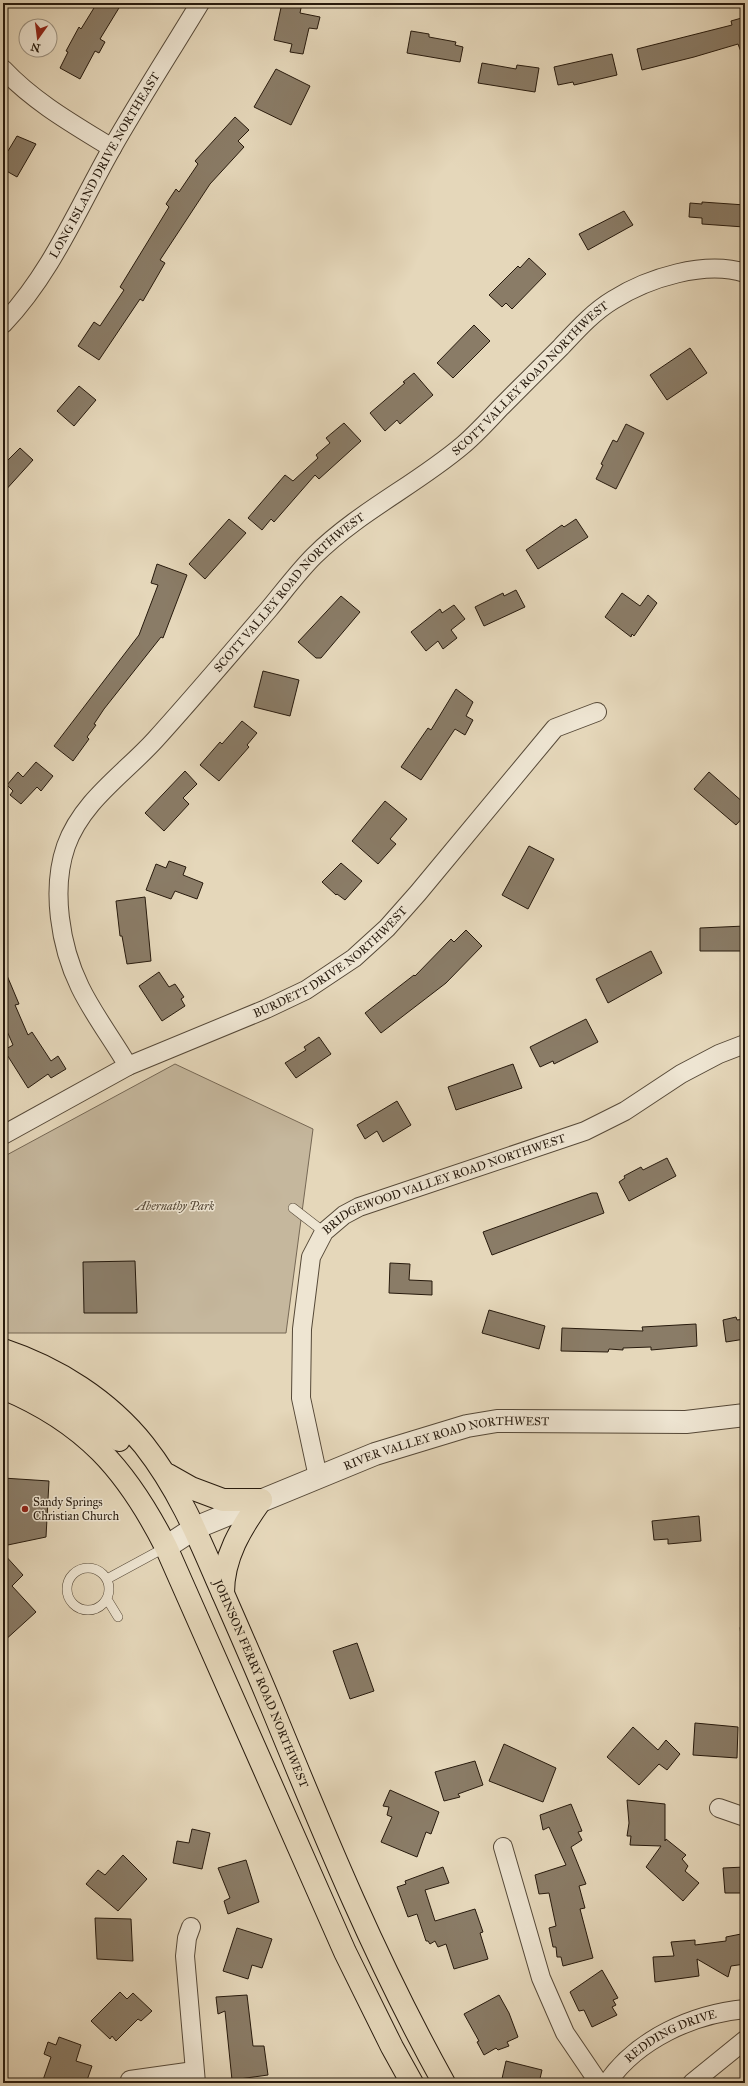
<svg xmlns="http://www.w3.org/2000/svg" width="748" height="2086" font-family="'IM FELL Great Primer',serif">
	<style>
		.green { fill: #c5b79d; stroke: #766855 }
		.water { fill: #a4977f; stroke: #726551 }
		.building { fill: #8a7c67; stroke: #271a0d }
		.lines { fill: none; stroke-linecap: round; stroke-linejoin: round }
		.service-casing { stroke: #564938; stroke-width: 10 }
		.minor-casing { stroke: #564938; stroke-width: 20 }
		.tertiary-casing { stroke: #564938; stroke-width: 24 }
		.primary-casing { stroke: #271a0d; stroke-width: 24 }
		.service { stroke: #eee5d2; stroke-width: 9 }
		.minor { stroke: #eee5d2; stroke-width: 18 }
		.tertiary { stroke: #eee5d2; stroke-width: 22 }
		.primary { stroke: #e5d7ba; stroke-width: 22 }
		.poi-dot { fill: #8f2418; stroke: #eee5d2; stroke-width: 1.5 }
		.labels { text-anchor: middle; stroke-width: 3; stroke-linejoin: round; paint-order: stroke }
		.street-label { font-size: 12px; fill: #271a0d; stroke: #eee5d2 }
		.park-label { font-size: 12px; font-style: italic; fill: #564938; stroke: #eee5d2 }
		.poi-label { font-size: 12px; fill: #271a0d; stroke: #eee5d2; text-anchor: start }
	</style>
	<rect width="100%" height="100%" fill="#e5d7ba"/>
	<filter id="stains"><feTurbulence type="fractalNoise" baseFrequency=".005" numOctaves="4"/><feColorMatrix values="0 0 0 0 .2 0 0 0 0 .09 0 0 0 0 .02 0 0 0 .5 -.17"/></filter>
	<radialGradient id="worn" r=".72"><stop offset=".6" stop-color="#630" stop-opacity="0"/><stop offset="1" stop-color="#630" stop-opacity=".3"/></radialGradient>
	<path class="green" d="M175,1064L313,1129L286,1333H3V1157Z"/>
	<path class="water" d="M744,1616H745V1665L740,1628Z"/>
	<path class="building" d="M97,3H122L100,39L105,42L99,53L95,51L80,79L60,68L68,52L66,51L79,27L81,29Z
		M282,3H302L300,13L320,17L317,29L309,28L303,54L290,52L292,44L274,40Z
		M745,17V57H743L738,44L694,57L642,70L637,49L732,25L731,21Z
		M411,31L429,34V37L456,42L455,45L463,47L460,62L407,53Z
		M612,54L617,75L574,85L573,82L558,85L554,67Z
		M482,63L516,69L517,65L539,68L535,92L478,83Z
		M276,69L310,86L291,125L254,107Z
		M235,117L249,130L238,141L244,147L210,184L160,260L165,263L143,301L140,299L99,360L78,346L94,322L100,326L124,290L120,287L169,207L166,204L176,189L179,192L198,164L195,161Z
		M17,136L36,144L17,177L3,169V148L8,151Z
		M702,202L745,205L744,227L702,224V218L689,217L690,203L702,204Z
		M624,211L633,225L588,250L579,234Z
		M529,258L546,274L512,309L506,303L502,307L489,295L518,266L520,268Z
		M474,325L490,341L453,378L437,363Z
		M690,348L707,373L667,400L650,375Z
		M414,373L433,395L400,424L397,420L385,431L370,413L405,383L403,382Z
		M79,386L96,400L74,426L57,411Z
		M344,423L361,441L319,479L315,475L274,522L271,519L262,530L248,518L285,475L293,481L318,458L316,455L330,443L326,438Z
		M626,424L644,433L616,489L596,479L603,465L601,464L613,440L617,442Z
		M20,448L33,460L3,493V465Z
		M229,519L246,533L205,579L189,564Z
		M576,519L588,537L538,569L526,550L562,525L564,527Z
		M157,564L187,575L163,638L161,637L104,709L94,724L96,725L87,737L89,739L73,761L54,746L139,635L158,585L151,583Z
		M516,590L525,607L484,626L475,607L503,593L504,596Z
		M622,593L640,606L648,595L657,603L634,636L632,634L631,637L605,617Z
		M341,596L360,612L321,658H316L298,642Z
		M454,605L465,619L451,630L457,638L443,649L438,641L426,651L411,632L440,609L442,613Z
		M263,671L299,680L290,716L254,707Z
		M456,689L473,702L466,716L473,720L465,735L455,729L421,780L401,767L428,728L431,730Z
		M242,721L257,733L247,745L249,747L219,781L200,765L220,742L222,744Z
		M36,762L53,776L41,791L37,787L21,804L10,795L13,791L7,785L18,772L23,777Z
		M185,771L197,784L183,798L189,804L164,831L145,813Z
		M709,772L745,804V815L736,825L694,789Z
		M385,801L407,819L390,839L396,844L378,864L352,841Z
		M529,846L554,859L528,909L502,895Z
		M169,861L186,867L183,875L203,883L197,899L175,891L171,899L146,890L156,864L166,868Z
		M341,863L362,881L345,900L337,894L336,895L322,882Z
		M145,897L151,961L127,964L122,936H120L116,901Z
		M745,926V951H700V928Z
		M466,930L482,946L446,983L381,1033L365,1013L414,975L415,976L451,939L454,942Z
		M651,951L662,973L608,1003L596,979Z
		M3,966L19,1004L15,1005L28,1035L32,1032L51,1061L58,1056L66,1069L51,1078L48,1074L28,1088L4,1050L13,1045L3,1022Z
		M159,972L169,987L175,984L184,997L181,999L185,1006L162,1021L139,986Z
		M586,1019L598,1042L554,1064L553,1061L540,1067L530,1047Z
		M319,1037L331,1054L296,1078L285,1063L306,1050L304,1047Z
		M513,1064L522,1088L456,1110L448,1087Z
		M397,1101L411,1125L383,1142L377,1131L365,1139L357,1125Z
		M667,1158L676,1176L629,1201L619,1182L625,1178L624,1176L641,1167L643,1170Z
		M592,1193H597L604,1213L492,1255L483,1232Z
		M135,1261L137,1313H84L83,1262Z
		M390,1263L410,1264L409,1280L432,1281V1295L389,1293Z
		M489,1310L545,1326L539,1349L482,1333Z
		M736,1317L737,1320L745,1319V1339L726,1342L723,1320Z
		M696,1324L697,1346L651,1350V1347L623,1348V1350L609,1349L608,1352L561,1351L562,1328L643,1331L642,1327Z
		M3,1478L49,1481L46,1537L3,1546Z
		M699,1516L701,1541L668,1544V1539L654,1540L652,1521Z
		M3,1553L23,1575L12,1586L36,1612L3,1642Z
		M357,1643L374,1691L350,1699L333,1651Z
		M695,1723L738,1727L737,1758L693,1755Z
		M633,1727L658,1750L666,1740L680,1754L667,1770L659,1764L639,1785L607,1757Z
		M504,1744L556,1768L543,1802L489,1781Z
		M475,1761L483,1785L458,1794L460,1797L444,1801L435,1772Z
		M390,1790L439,1812L431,1834L426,1832L417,1857L381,1842L392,1817L387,1815L389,1807L383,1806Z
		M627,1800L665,1804V1841L666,1839L686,1855L682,1859L688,1866L685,1871L699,1883L683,1901L646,1867L661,1846L630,1845L631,1836H627L629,1823Z
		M571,1804L582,1831L578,1832L582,1840L571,1847L586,1884L579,1886L585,1908L580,1909L593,1958L563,1966L561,1957H557L556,1947H553L549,1928L556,1926L549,1893L539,1894L535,1875L566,1865L549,1827L543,1830L540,1815Z
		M192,1829L210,1833L202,1869L173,1863L177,1841L189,1843Z
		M123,1855L147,1879L118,1911L86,1884L98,1870L105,1875Z
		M246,1860L259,1902L228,1914L224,1901L230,1898L218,1868Z
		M443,1867L449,1883L425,1890L435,1921L475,1909L483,1932L480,1933L488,1959L454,1969L446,1944L438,1947L435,1941L430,1944L428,1941H426L417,1914L408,1917L397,1887L406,1884L405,1881Z
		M745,1867V1893H725L723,1868Z
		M95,1918L131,1919L133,1961L97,1959Z
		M237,1928L272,1939L262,1968L252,1965L248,1979L223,1971Z
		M741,1934V1938L745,1937V1964L731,1966L728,1977L697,1959L699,1976L655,1982L653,1957L674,1956L671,1942L695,1940V1945L726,1941V1937Z
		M602,1970L618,1998L613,2000L616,2005L612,2007L617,2015L592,2027L584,2010L579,2011L570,1992Z
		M120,1992L127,1999L133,1993L152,2011L141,2021L138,2019L116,2041L112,2036L110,2039L91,2021Z
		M247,1995L253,2046H264L268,2075L232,2080L225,2011L218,2014L216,1997Z
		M499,1995L509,2013L518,2037L507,2042L509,2046L498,2050L496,2048L484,2055L477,2042L479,2041L464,2014Z
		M59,2037L81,2045L76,2061L92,2066L86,2083H53L43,2080L51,2057L44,2054L48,2042L56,2045Z
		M506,2061L542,2070L539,2083H501Z"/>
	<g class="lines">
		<g class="service-casing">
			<path id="service" d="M293,1208L324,1232
				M67 1589a21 21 0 1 1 42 0a21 21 0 1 1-42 0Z
				M107,1579L166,1547
				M107,1599L118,1617"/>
		</g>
		<g class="minor-casing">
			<g id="minor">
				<path d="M3,69C34,102 73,124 112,148"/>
				<path id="s1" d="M3,324C51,274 78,208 112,148C140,99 171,51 200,3"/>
				<path id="s2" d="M128,1066C113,1040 93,1014 80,987C60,946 51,889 66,846C82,801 124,774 155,740C194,697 231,653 269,609C284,591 298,572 314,556C358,512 416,485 463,445C476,434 488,421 500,408C520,388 541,367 561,347C577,330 593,312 613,300C648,278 705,260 745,273"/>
				<path id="s3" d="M3,1135L128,1066L266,1009L306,990L354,958L387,928L418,893L555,728L597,712"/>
				<path id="s4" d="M318,1477L301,1398L302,1329L311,1257L324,1232L344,1215L359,1207L585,1131L625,1111L681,1074L719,1054L745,1044"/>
				<path d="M719,1808L745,1817"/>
				<path d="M503,1847L541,1978L565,2033L599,2083"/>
				<path d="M191,1927L187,1938L185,1956L196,2083"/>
				<path d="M130,2080L194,2071"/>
				<path id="s5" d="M607,2083C637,2039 693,2014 745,2009"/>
				<path d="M692,2083L745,2040"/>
			</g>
		</g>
		<g class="tertiary-casing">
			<g id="tertiary">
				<path id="s6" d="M166,1547L195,1528L375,1454L467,1426L497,1421L686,1422L745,1415"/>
			</g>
		</g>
		<g class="primary-casing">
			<g id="primary">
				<path id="s7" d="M3,1350C57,1368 108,1400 144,1445C177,1487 196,1531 217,1580C236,1623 255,1666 273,1710C325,1837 377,1963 444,2083"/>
				<path d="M3,1366C47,1382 85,1408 119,1440"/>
				<path d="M3,1388C85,1422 127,1470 166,1547L345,1952L392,2047L412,2083"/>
				<path d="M168,1475L191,1488L223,1500H261"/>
				<path d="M223,1593C223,1557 241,1528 261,1500"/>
			</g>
		</g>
		<use href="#service" class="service"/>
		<use href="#minor" class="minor"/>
		<use href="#tertiary" class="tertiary"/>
		<use href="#primary" class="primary"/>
	</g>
	<circle class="poi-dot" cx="25" cy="1509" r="4"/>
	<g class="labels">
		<g class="street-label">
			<text dy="4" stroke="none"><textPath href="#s1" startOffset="189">LONG ISLAND DRIVE NORTHEAST</textPath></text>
			<text dy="4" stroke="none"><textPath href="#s2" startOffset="901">SCOTT VALLEY ROAD NORTHWEST</textPath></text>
			<text dy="4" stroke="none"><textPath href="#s2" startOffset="577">SCOTT VALLEY ROAD NORTHWEST</textPath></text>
			<text dy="4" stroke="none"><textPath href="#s3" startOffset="372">BURDETT DRIVE NORTHWEST</textPath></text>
			<text dy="4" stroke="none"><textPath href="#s4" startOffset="381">BRIDGEWOOD VALLEY ROAD NORTHWEST</textPath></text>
			<text dy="4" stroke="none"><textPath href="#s6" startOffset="302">RIVER VALLEY ROAD NORTHWEST</textPath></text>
			<text dy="4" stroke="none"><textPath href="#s7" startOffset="439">JOHNSON FERRY ROAD NORTHWEST</textPath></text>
			<text dy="4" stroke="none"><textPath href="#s5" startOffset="81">REDDING DRIVE</textPath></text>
		</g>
		<g class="park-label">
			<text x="175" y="1210">Abernathy Park</text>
		</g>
		<g class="poi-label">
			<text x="33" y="1506">Sandy Springs<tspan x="33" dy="14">Christian Church</tspan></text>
		</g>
	</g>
	<rect width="748" height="2086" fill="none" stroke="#e5d7ba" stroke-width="16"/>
	<rect x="4" y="4" width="740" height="2078" fill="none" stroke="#271a0d" stroke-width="2"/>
	<rect x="8" y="8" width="732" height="2070" fill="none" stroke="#271a0d"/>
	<g transform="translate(38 38) rotate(194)"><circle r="19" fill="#eee5d2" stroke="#9e9483"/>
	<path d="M0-3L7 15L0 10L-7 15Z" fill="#8f2418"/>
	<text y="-6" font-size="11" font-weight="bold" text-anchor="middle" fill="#271a0d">N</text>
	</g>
	<rect width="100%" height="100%" filter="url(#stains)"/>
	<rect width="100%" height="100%" fill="url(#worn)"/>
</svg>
